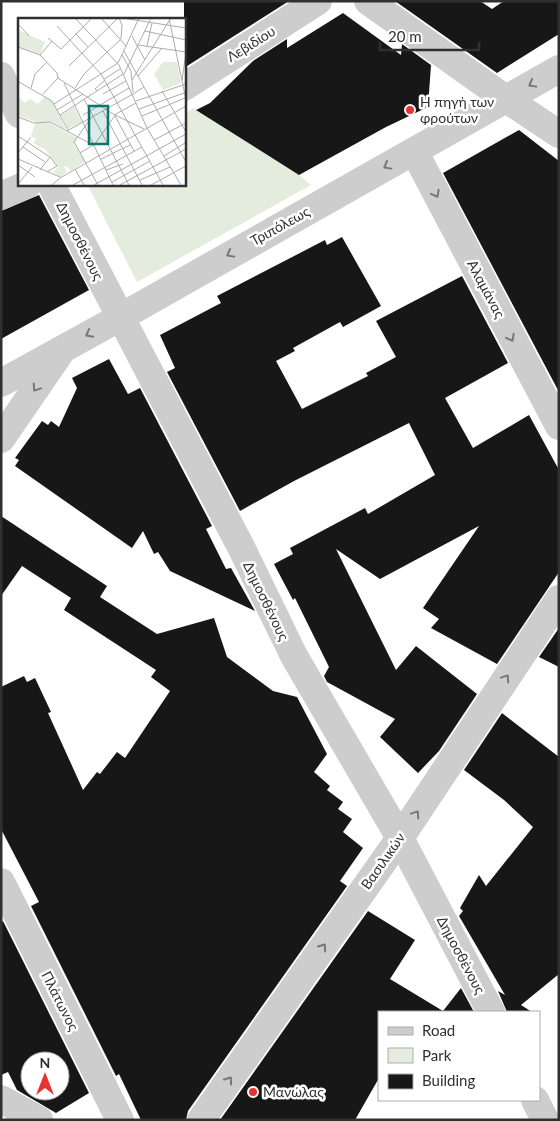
<svg xmlns="http://www.w3.org/2000/svg" width="560" height="1121" font-family="Lato,sans-serif">
	<style>
		.green { fill: #e4eddd }
		.building { fill: #171717; fill-rule: evenodd }
		.lines { fill: none; stroke-linecap: round; stroke-linejoin: round }
		.minor { stroke: #cdcdcd; stroke-width: 28 }
		.oneway { stroke: #777 }
		.poi-dot { fill: #e63332; stroke: #fff; stroke-width: 2 }
		.labels { text-anchor: middle; stroke-width: 5; stroke-linejoin: round; paint-order: stroke }
		.street-label { font-size: 14px; fill: #303030; stroke: #fff }
		.poi-label { font-size: 14px; fill: #303030; stroke: #fff; text-anchor: start }
		.inset-road { fill: none; stroke: #acacac; stroke-width: 1 }
		.view { fill: #0f766e; fill-opacity: 0.15; stroke: #0f766e; stroke-width: 2.5 }
		.inset-edge { fill: none; stroke: #303030; stroke-width: 2.5 }
	</style>
	<rect width="100%" height="100%" fill="#fff"/>
	<path class="green" d="M194,108L299,175L311,185L137,282L87,184H184V114Z"/>
	<path class="building" d="M184,1H289L184,68Z
		M395,1H480L492,9L504,1H559V34L497,73Z
		M343,13L401,55L402,44L431,65L428,107L386,127L299,175L196,110L210,103L253,61L287,39V48Z
		M519,130L559,161V392L443,173Z
		M39,195L89,290L1,339V211Z
		M342,237L381,306L343,327L340,322L293,348L295,351L276,361L302,409L368,376L366,373L396,357L376,321L462,276L508,363L445,398L473,448L529,415L559,470V572L497,664L431,628L439,619L423,608L479,526L380,579L336,549L396,670L416,646L477,694L439,751L418,773L380,737L395,719L327,682L324,676L329,667L295,598L293,600L274,564L293,554L290,548L365,508L368,514L435,475L409,423L294,481L240,511L167,372L175,368L160,335L221,303L217,296L325,240L327,245Z
		M109,359L128,394L140,388L212,526L206,529L226,569L231,568L255,611L170,571L158,552L154,554L143,531L132,548L15,466L19,460L15,458L42,421L48,425L51,421L59,427L77,388L72,378Z
		M1,516L107,586L100,597L157,634L214,618L227,657L273,691L297,697L327,754L314,772L330,786L327,790L343,802L338,809L352,819L343,832L363,848L340,881L347,886L188,1111L186,1120H141L119,1074L116,1076L31,906L39,902L1,829V687L24,676L27,682L35,678L51,712L48,713L83,790L97,772L100,774L117,752L125,758L170,691L151,677L156,670L64,610L71,598L22,566L1,596Z
		M559,628V667L539,657Z
		M502,713L559,757V974L521,1005L532,1012H507L498,991L505,995L459,916L463,911L460,908L479,875L486,886L533,827L504,800L464,770Z
		M368,911L415,940L390,979L443,1011L461,988L474,1012H379V1078L355,1120H220Z
		M3,921L89,1093L56,1113L17,1090L8,1072L1,1075V923ZM30,1061H60V1091H30Z"/>
	<g class="lines">
		<path class="minor" d="M368,1L506,99L559,134
			M1,76L19,114
			M184,87L318,1
			M414,151L559,426
			M51,184L241,547L294,656L400,838L491,1012
			M1,196L28,184
			M1,383L119,318L559,69
			M1,439L60,353
			M1,882L120,1120
			M1,1099L39,1120
			M535,1100L545,1120
			M201,1120L400,838L559,599"/>
	</g>
	<defs><path id="oneway-chevron" d="M-2-3.5L2.5 0L-2 3.5" fill="none" stroke-width="1.6" stroke-linecap="round" stroke-linejoin="round" transform="scale(1.25)"/></defs>
	<g class="oneway">
		<use href="#oneway-chevron" transform="translate(532 84) rotate(151)"/>
		<use href="#oneway-chevron" transform="translate(387 166) rotate(151)"/>
		<use href="#oneway-chevron" transform="translate(436 194) rotate(62)"/>
		<use href="#oneway-chevron" transform="translate(230 254) rotate(151)"/>
		<use href="#oneway-chevron" transform="translate(89 334) rotate(152)"/>
		<use href="#oneway-chevron" transform="translate(511 338) rotate(62)"/>
		<use href="#oneway-chevron" transform="translate(36 388) rotate(124)"/>
		<use href="#oneway-chevron" transform="translate(506 678) rotate(-56)"/>
		<use href="#oneway-chevron" transform="translate(416 814) rotate(-56)"/>
		<use href="#oneway-chevron" transform="translate(323 947) rotate(-55)"/>
		<use href="#oneway-chevron" transform="translate(229 1080) rotate(-55)"/>
	</g>
	<g class="poi-dot">
		<circle cx="410" cy="110" r="5"/>
		<circle cx="253" cy="1092" r="5"/>
	</g>
	<g class="labels">
		<g class="street-label">
			<text transform="translate(251 44) rotate(-32)" y="5">Λεβιδίου</text>
			<text transform="translate(280 226) rotate(-29)" y="5">Τριπόλεως</text>
			<text transform="translate(80 241) rotate(63)" y="5">Δημοσθένους</text>
			<text transform="translate(486 289) rotate(62)" y="5">Αλαμάνας</text>
			<text transform="translate(266 601) rotate(64)" y="5">Δημοσθένους</text>
			<text transform="translate(383 861) rotate(-55)" y="5">Βασιλικών</text>
			<text transform="translate(461 955) rotate(62)" y="5">Δημοσθένους</text>
			<text transform="translate(60 1001) rotate(63)" y="5">Πλάτωνος</text>
		</g>
		<g class="poi-label">
			<text x="420" y="107">Η πηγή των<tspan x="420" dy="16">φρούτων</tspan></text>
			<text x="263" y="1097">Μανώλας</text>
		</g>
	</g>
	<g transform="translate(18 18)">
		<rect width="168" height="168" fill="#fff"/>
		<path d="M0,12L27,24L22,36L0,29ZM145,44H159L163,65L145,72L136,56ZM0,78L7,85L12,81L20,86L27,78L34,83L48,112L34,104H18L0,98ZM56,89L64,104L50,111L43,97ZM17,105H31L59,120L56,126L67,144L52,153L49,148L46,149L49,154L42,159L35,154L40,149L28,132L15,125L18,121L13,118Z" fill="#e4eddd"/>
		<path class="inset-road" d="M57,0L101,47L129,110L163,167M83,0L108,28M104,0L168,10M151,0L168,82M0,6L11,18M39,8L83,56L145,167M127,13L168,22M58,16L70,29M114,18L127,42M30,20L43,31L74,0M120,27L168,34M129,28L134,5M0,29L22,37L39,55L40,60L95,96L126,111M106,33L126,69M22,37L34,23M104,37L113,53L115,74M51,48L100,0M106,56L133,0M120,58L143,31M86,61L102,51M114,62L153,0M164,62L168,35M1,64L34,83L50,112M46,65L95,167M13,70L17,56L29,44M57,70L66,56L103,21L104,7L101,0M80,73L77,71L87,62M144,73L168,114M25,76L40,60M85,76L108,63M115,76L126,69L168,144M66,81L111,167M118,83L168,66M36,86L100,45L121,0M121,91L166,75M39,92L65,76M85,93L124,167M42,97L105,56M65,97L111,70M97,98L116,133M124,98L167,80M0,99L16,105L32,104L75,127M73,100L56,124L80,167M49,113L115,76M0,118L32,139L39,148L29,154M136,122L168,105M5,129L27,144M0,135L13,119M62,135L77,126L98,96L118,85M146,138L167,125M0,141L42,159M83,141L112,127M0,147L17,159M57,151L66,167M22,152L32,139M88,152L105,146M122,162L152,149M94,164L132,143M0,166L14,149M34,167L42,160L168,88M55,167L124,129M76,167L168,116M102,167L168,131M133,167L168,148"/>
		<path class="view" d="M71,88H90V126H71Z"/>
		<rect width="168" height="168" class="inset-edge"/>
	</g>
	<rect width="560" height="1121" fill="none" stroke="#303030" stroke-width="5"/>
	<rect x="378" y="1011" width="162" height="90" fill="#ffffff" stroke="#acacac"/>
	<rect x="388" y="1027" width="25" height="8" fill="#cdcdcd" stroke="#acacac"/>
	<text x="422" y="1036" font-size="15" fill="#303030">Road</text>
	<rect x="388" y="1048" width="25" height="15" fill="#e4eddd" stroke="#acacac"/>
	<text x="422" y="1061" font-size="15" fill="#303030">Park</text>
	<rect x="388" y="1074" width="25" height="15" fill="#171717" stroke="#acacac"/>
	<text x="422" y="1086" font-size="15" fill="#303030">Building</text>
	<g transform="translate(45 1076)"><circle r="24" fill="#ffffff" stroke="#acacac"/>
	<path d="M0-4L9 19L0 12L-9 19Z" fill="#e63332"/>
	<text y="-8" font-size="14" font-weight="bold" text-anchor="middle" fill="#303030">N</text>
	</g>
	<path d="M380 42v8h99v-8" fill="none" stroke="#303030" stroke-width="2.5"/>
	<text x="388" y="42" font-size="15" fill="#303030" stroke="#ffffff" stroke-width="4" paint-order="stroke">20 m</text>
</svg>
